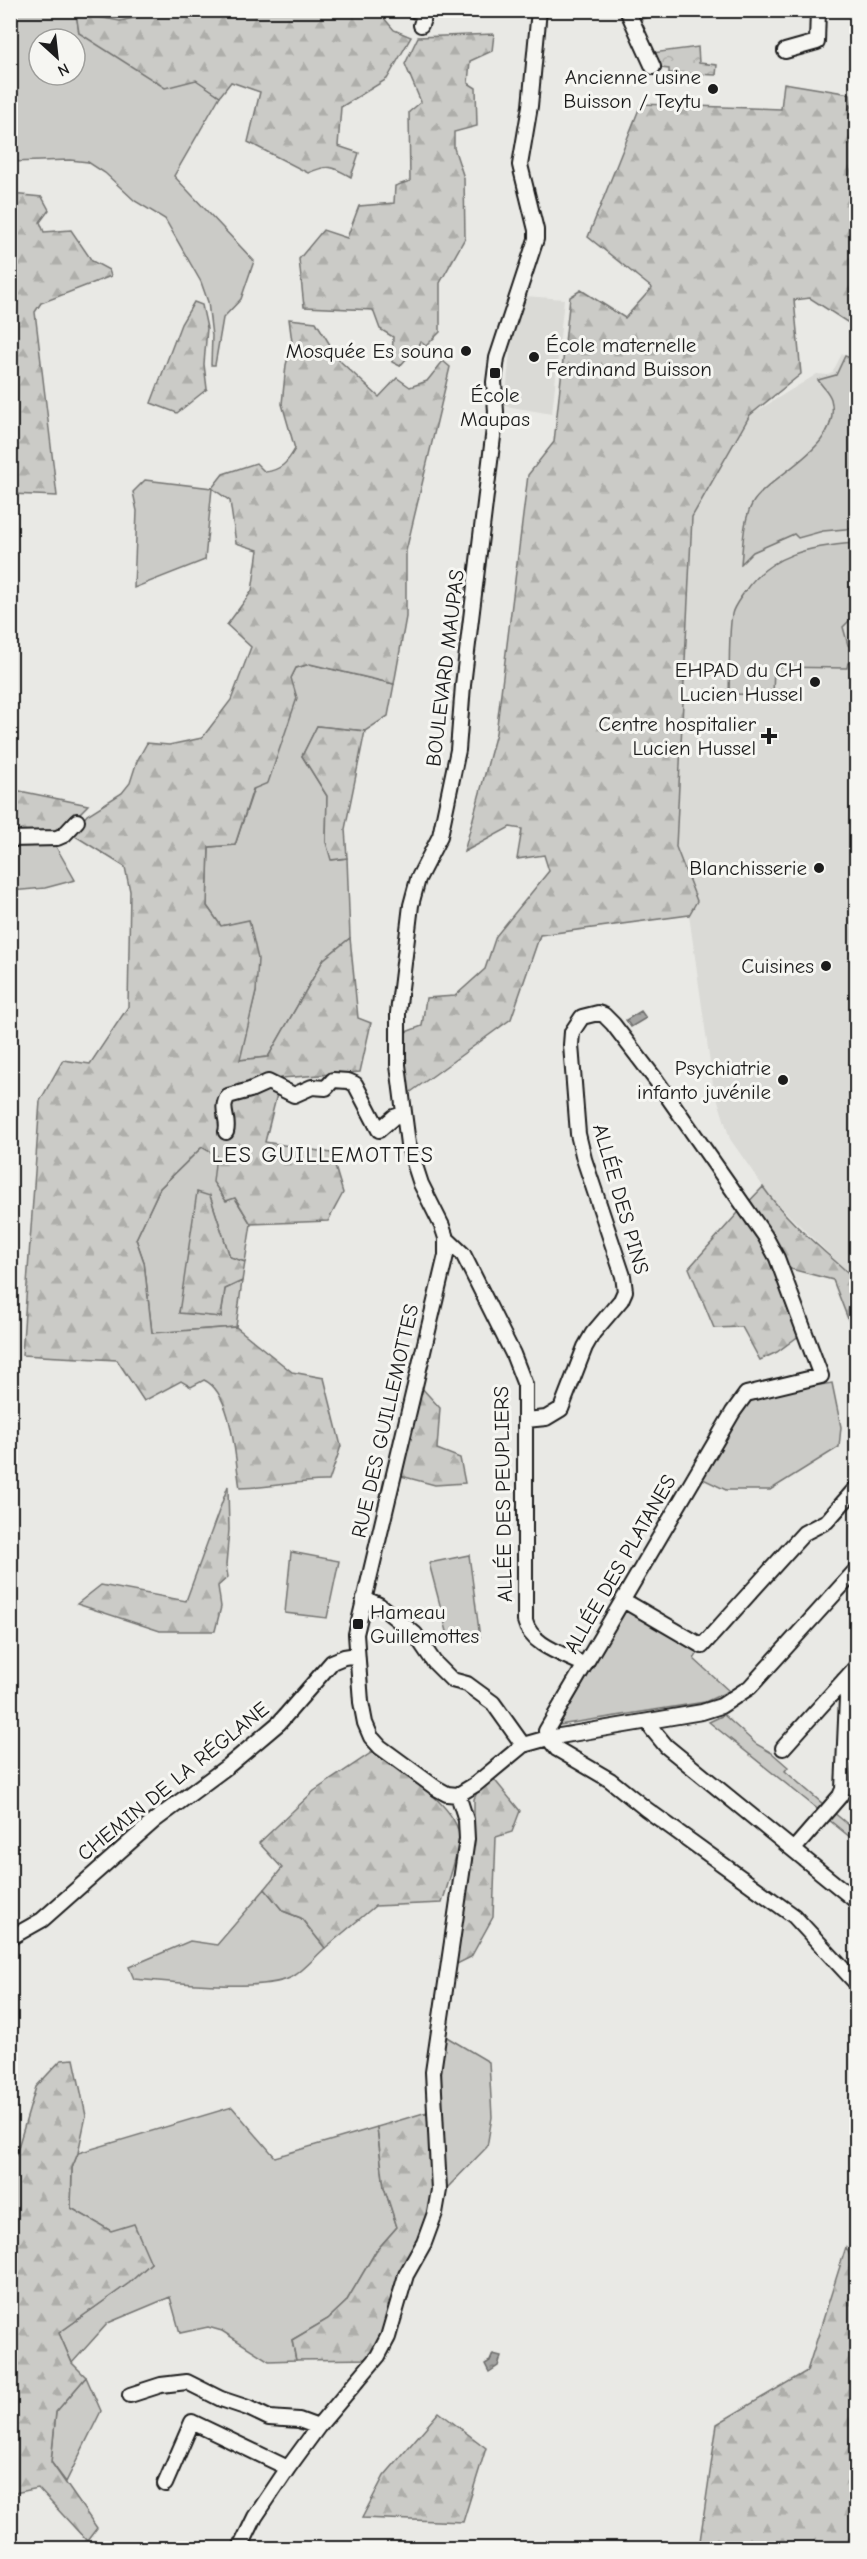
<svg xmlns="http://www.w3.org/2000/svg" width="867" height="2559" font-family="'Comic Neue',sans-serif">
	<style>
		.built { fill: #dadad6 }
		.grass { fill: #cbcbc7; stroke: #747472; stroke-width: 1.5; fill-rule: evenodd }
		.forest { fill: url(#forest-firs); stroke: #747472; stroke-width: 1.5 }
		.park { fill: url(#park-crowns); stroke: #747472; stroke-width: 1.5 }
		.water { fill: url(#water-ripples); stroke: #6d6d6c; stroke-width: 1.5 }
		.lines { fill: none; stroke-linecap: round; stroke-linejoin: round }
		.minor-casing { stroke: #1c1c1c; stroke-width: 18 }
		.minor { stroke: #f6f6f2; stroke-width: 14 }
		.poi-dot { fill: #1c1c1c; stroke: #f6f6f2; stroke-width: 2 }
		.labels { text-anchor: middle; stroke-width: 6; stroke-linejoin: round; paint-order: stroke }
		.poi-label { font-size: 21px; fill: #1c1c1c; stroke: #f6f6f2; text-anchor: end }
		.street-label { font-size: 21px; fill: #1c1c1c; stroke: #f6f6f2 }
		.neighbourhood-label { font-size: 22px; letter-spacing: 1.5px; fill: #1c1c1c; stroke: #f6f6f2 }
	</style>
	<defs>
		<pattern id="forest-firs" width="22" height="20" patternUnits="userSpaceOnUse" patternTransform="scale(1.5)"><rect width="22" height="20" fill="#cbcbc7"/><path d="M5 1l3.5 6h-7zM16 11l3.5 6h-7z" fill="#aeaeaa"/></pattern>
		<pattern id="park-crowns" width="20" height="18" patternUnits="userSpaceOnUse" patternTransform="scale(1.5)"><rect width="20" height="18" fill="#cbcbc7"/><path d="M2 6a3 3 0 1 1 6 0M12 15a3 3 0 1 1 6 0" fill="none" stroke="#aeaeaa"/></pattern>
		<pattern id="water-ripples" width="26" height="14" patternUnits="userSpaceOnUse" patternTransform="scale(1.5)"><rect width="26" height="14" fill="#a3a3a1"/><path d="M2 4q2-2 4 0t4 0M15 11q2-2 4 0t4 0" fill="none" stroke="#848482"/></pattern>
	</defs>
	<rect width="100%" height="100%" fill="#e9e9e5"/>
	<filter id="ink" filterUnits="userSpaceOnUse"><feTurbulence type="fractalNoise" baseFrequency=".0167" numOctaves="2"/><feDisplacementMap in="SourceGraphic" scale="12" xChannelSelector="R" yChannelSelector="G"/><feConvolveMatrix kernelMatrix="1 2 1 2 8 2 1 2 1" color-interpolation-filters="sRGB"/></filter>
	<g filter="url(#ink)">
		<path class="built" d="M525,296L564,299L552,414L505,406L511,340Z
			M842,354L856,360V1280L771,1198L730,1139L713,1084L689,915L697,901L676,847L692,517L750,415L817,374L828,375L832,373Z"/>
		<path class="grass" d="M10,11H76L79,33L197,80L220,96L174,176L254,261L241,299L223,318L215,365H211L212,336L208,302L201,282L165,219L135,201L105,173L88,162L70,160L11,162ZM39,39H75V75H39Z
			M845,356L856,360V528L823,531L798,538L794,534L753,552L741,564C743,545 743,517 754,501C775,471 843,447 831,399C829,392 822,386 818,380L836,375Z
			M145,480L212,488L205,560L134,588L137,511L133,492Z
			M856,543V617H853L843,627L848,645L856,651V664L848,663L847,668L774,667L773,695L729,694C730,668 728,640 732,614C733,608 739,600 743,594C768,554 812,546 856,543Z
			M310,664L394,684L388,716L365,731L317,726L302,756L327,796L326,842L332,860L347,858L350,938L324,959L268,1057L239,1060L256,992L249,921L221,926L207,906L209,847L235,845L291,678L296,668Z
			M10,845H55L75,880L45,888L11,891Z
			M202,1147L216,1155L235,1198L251,1224L245,1262L230,1257L210,1196L179,1312L221,1317L225,1289L242,1281L236,1327L152,1333L144,1262L136,1239L160,1188Z
			M832,1383L841,1427L839,1447L770,1490H726L703,1479L750,1397Z
			M291,1552L339,1561L327,1618L285,1613Z
			M469,1555L480,1638L450,1643L429,1563Z
			M626,1609L698,1653L694,1659L729,1691L705,1702L559,1725Z
			M724,1715L756,1744L772,1753L788,1767L785,1771L824,1805L820,1811L709,1722Z
			M833,1812L856,1831V1842L828,1819Z
			M265,1889L283,1911L301,1918L325,1948C315,1957 305,1969 294,1976C266,1993 169,1982 134,1979L129,1967L190,1941L217,1945Z
			M445,2036L489,2062L492,2117L487,2147L447,2188C443,2137 437,2088 445,2036Z
			M232,2107L275,2157L377,2127L384,2187L397,2227L376,2251L346,2302L328,2319L292,2340L296,2360L269,2361L222,2331L208,2327L180,2333L170,2297L108,2323L72,2363L59,2333L129,2283L151,2263L111,2231L71,2208L72,2168L78,2153Z
			M86,2377L101,2411L66,2482L51,2462L56,2412Z"/>
		<path class="forest" d="M166,11H378L394,30L411,37L387,79L341,107L338,146L359,153L351,177C332,166 328,164 308,173L248,142L260,92L231,82L220,96L196,80L165,88L79,33L76,13L120,21Z
			M494,34L492,51L470,61L468,83L476,88L477,126L454,132V148L464,178L465,238L440,283V332L426,346L421,342L400,366L392,362L393,337L380,329L373,310L304,307L299,259L323,230L347,238L359,206L394,203L395,186L410,181L409,112L421,102L405,64L418,37Z
			M784,83L850,94L851,107L856,115V323L847,322L810,298L794,300L801,374L750,415L692,517L676,847L697,901L689,915L540,935L511,1019L408,1094L404,1065L403,1033L422,1026L426,998L455,996L485,969L496,936L549,871L544,855L517,859L522,829L510,827L464,852L496,733L528,475L554,442L570,297L581,290L625,318L652,288L588,237L641,104L781,109Z
			M11,194L42,197L49,210L40,222L44,232L71,230L92,261L109,270L111,276L41,303L35,312L57,496L11,494Z
			M194,302L202,305L207,328L204,364L207,389L177,413L151,403L181,324Z
			M289,319L316,322L340,361L379,397L397,378L410,387L427,381L443,361L450,367L406,551V617L394,684L310,664L296,668L291,678L297,698L268,783L253,789L235,845L209,847L207,906L221,926L249,920L258,959L256,992L240,1060L268,1057L324,959L350,938L358,1018L371,1023L360,1072L281,1078L265,1142L331,1153L343,1193L328,1221L251,1224L235,1198L226,1201L213,1182L216,1155L202,1147L160,1188L136,1239L144,1262L152,1333L236,1327L292,1372L324,1378L341,1446L329,1481C299,1480 270,1488 240,1488C235,1460 233,1393 204,1380L191,1387L181,1381L144,1401L117,1360L22,1355L40,1101L63,1060L90,1064L128,1007L130,891L125,867L72,834L87,815L122,793L130,783L137,761L147,743L169,745L202,738L231,700L251,647L227,625L252,591L258,550L236,543L230,501L212,488L223,474L256,463L265,472C281,470 287,463 295,449L282,404L286,365L292,342Z
			M317,726L365,731L345,829L347,858L331,860L326,842L327,796L302,756Z
			M10,789L88,805L65,828L56,832L11,833Z
			M763,1187C788,1223 825,1251 856,1280V1340L833,1280L772,1264L800,1335L777,1352L760,1360L742,1327L714,1328L689,1268L737,1214Z
			M197,1192L210,1196L230,1257L245,1262L242,1281L225,1289L221,1317L179,1313Z
			M420,1386L440,1408L437,1449L460,1458L465,1483L435,1485L401,1476Z
			M228,1486L229,1530L226,1565L228,1577L218,1586L221,1607L215,1631H160L77,1604L101,1585L186,1601Z
			M374,1751C397,1769 462,1807 459,1840C456,1861 448,1883 442,1903L375,1906L325,1948L301,1918L283,1911L265,1889L282,1868L259,1843L314,1791Z
			M493,1778L520,1811L512,1832L496,1837L493,1917L471,1957L453,1966L474,1831V1799L478,1790Z
			M74,2059L86,2116L78,2153L72,2168L71,2208L111,2231L134,2224L151,2263L129,2283L59,2333L72,2363L86,2377L56,2412L51,2462L97,2528L87,2541L38,2488L10,2494L11,2171L36,2087L61,2060Z
			M427,2112L434,2167L430,2205L421,2237L375,2359L296,2360L292,2340L328,2319L346,2302L376,2251L397,2227L384,2187L377,2127Z
			M846,2247L856,2268V2548H699L717,2424L807,2371Z
			M439,2412L486,2448L463,2522L362,2518L384,2476Z"/>
		<path class="park" d="M682,10L637,20L632,11Z
			M698,47L699,63L717,65L716,75L669,73V69L661,68L652,53Z"/>
		<path class="water" d="M641,1011L646,1018L631,1027L626,1020Z
			M493,2354L501,2356L498,2366L489,2372L485,2364L490,2361Z"/>
		<g class="lines">
			<g class="minor-casing">
				<path id="minor" d="M413,10L425,13L421,25
					M539,10L530,106L520,165L536,230V239L497,358L494,382L496,412L463,685L458,750L440,836L418,879L411,905L398,1013V1065L408,1144L421,1184L442,1226L446,1238V1255L356,1634L361,1702L365,1723L371,1737L380,1747L436,1788L447,1794L458,1795L476,1784L523,1745L548,1738L702,1712L721,1706L750,1687L856,1570
					M627,10L653,67
					M785,51L817,42L818,10
					M10,839L57,838L64,835L77,821
					M226,1132C230,1119 219,1110 228,1096L250,1090L268,1082L294,1095L312,1087L326,1088L333,1080L348,1081L355,1084L379,1130L394,1117L403,1114
					M446,1238L463,1254L513,1354L525,1385V1621C531,1646 564,1654 585,1665
					M526,1420L546,1418L561,1409L585,1347L593,1333L621,1300L625,1291L623,1276L584,1159L578,1134L571,1045L572,1032L582,1017L598,1013L604,1015L613,1024L656,1080L765,1236L777,1258L821,1376L746,1394L733,1412L546,1731L548,1738L557,1749L610,1780L646,1809L794,1916L856,1983
					M364,1598L379,1605L415,1634L434,1662L452,1680L467,1684L493,1703L523,1745
					M623,1600L702,1646L804,1533L827,1521L856,1488
					M649,1721L652,1729L666,1746L856,1901
					M783,1748L856,1667
					M794,1849L840,1796L843,1789L847,1698L844,1680
					M10,1938L42,1920L155,1820L228,1766L279,1723L332,1662L344,1657L357,1655
					M130,2395L161,2385L187,2382L221,2399L248,2408L269,2418L299,2420L318,2427
					M165,2484L192,2422L288,2468
					M240,2548L255,2517L288,2468L318,2427L378,2356L388,2337L406,2275L424,2243L435,2213L439,2190L433,2072L467,1839L466,1820L458,1795"/>
			</g>
			<use href="#minor" class="minor"/>
		</g>
	</g>
	<g class="poi-dot">
		<circle cx="713" cy="89" r="6"/>
		<circle cx="466" cy="351" r="6"/>
		<circle cx="534" cy="357" r="6"/>
		<rect x="489" y="367" width="12" height="12" rx="3"/>
		<circle cx="815" cy="682" r="6"/>
		<path d="M766 727h6v6h6v6h-6v6h-6v-6h-6v-6h6z"/>
		<circle cx="819" cy="868" r="6"/>
		<circle cx="826" cy="966" r="6"/>
		<circle cx="783" cy="1080" r="6"/>
		<rect x="352" y="1618" width="12" height="12" rx="3"/>
	</g>
	<g class="labels">
		<g class="poi-label">
			<text x="701" y="84">Ancienne usine<tspan x="701" dy="24">Buisson / Teytu</tspan></text>
			<text x="546" y="352" text-anchor="start">École maternelle<tspan x="546" dy="24">Ferdinand Buisson</tspan></text>
			<text x="454" y="358">Mosquée Es souna</text>
			<text x="495" y="402" text-anchor="middle">École<tspan x="495" dy="24">Maupas</tspan></text>
			<text x="803" y="677">EHPAD du CH<tspan x="803" dy="24">Lucien Hussel</tspan></text>
			<text x="756" y="731">Centre hospitalier<tspan x="756" dy="24">Lucien Hussel</tspan></text>
			<text x="807" y="875">Blanchisserie</text>
			<text x="814" y="973">Cuisines</text>
			<text x="771" y="1075">Psychiatrie<tspan x="771" dy="24">infanto juvénile</tspan></text>
			<text x="370" y="1619" text-anchor="start">Hameau<tspan x="370" dy="24">Guillemottes</tspan></text>
		</g>
		<g class="street-label">
			<text transform="translate(445 668) rotate(-83)" y="7">BOULEVARD MAUPAS</text>
			<text transform="translate(621 1199) rotate(74)" y="7">ALLÉE DES PINS</text>
			<text transform="translate(385 1421) rotate(-77)" y="7">RUE DES GUILLEMOTTES</text>
			<text transform="translate(503 1494) rotate(-91)" y="7">ALLÉE DES PEUPLIERS</text>
			<text transform="translate(620 1564) rotate(-60)" y="7">ALLÉE DES PLATANES</text>
			<text transform="translate(173 1781) rotate(-39)" y="7">CHEMIN DE LA RÉGLANE</text>
		</g>
		<g class="neighbourhood-label">
			<text x="323" y="1162">LES GUILLEMOTTES</text>
		</g>
	</g>
	<rect width="867" height="2559" fill="none" stroke="#f6f6f2" stroke-width="36"/>
	<rect x="18" y="18" width="831" height="2523" fill="none" stroke="#1c1c1c" stroke-width="2" filter="url(#ink)"/>
	<g transform="translate(57 57) rotate(153)"><circle r="28" fill="#f6f6f2" stroke="#9f9f9c" stroke-width="1.5"/>
	<path d="M0-4.5L10 22L0 15L-10 22Z" fill="#1c1c1c"/>
	<text y="-9" font-size="16" font-weight="bold" text-anchor="middle" fill="#1c1c1c">N</text>
	</g>
</svg>
